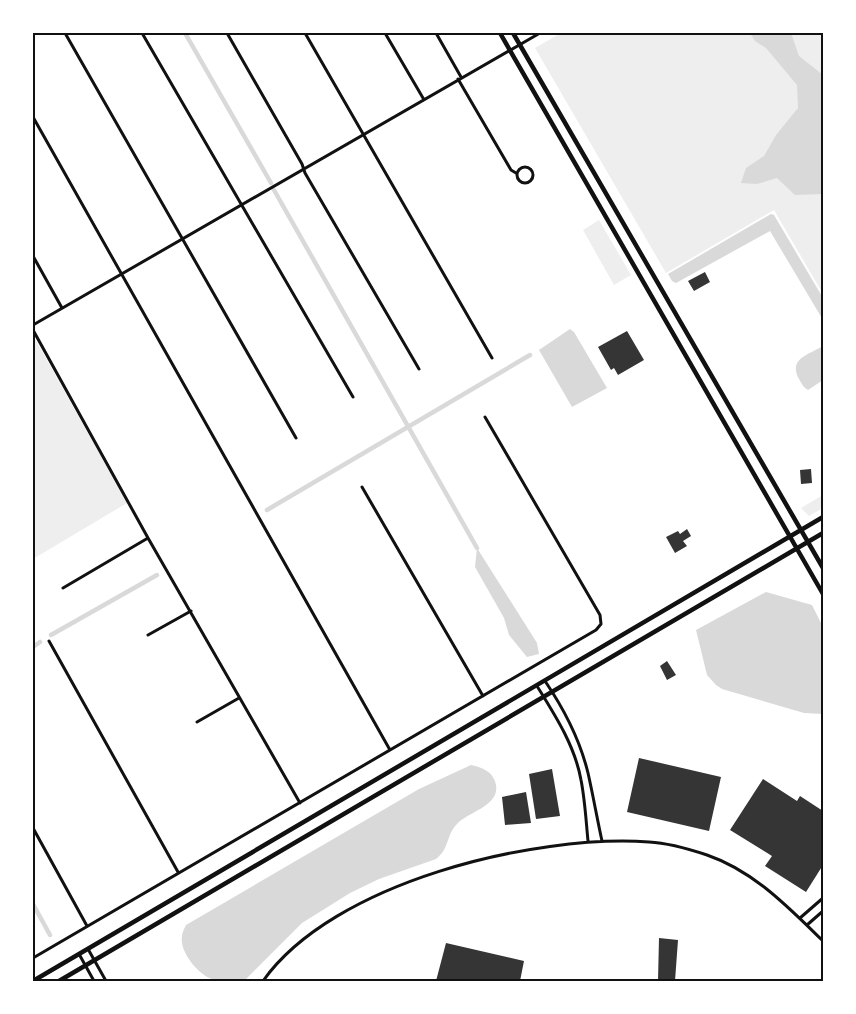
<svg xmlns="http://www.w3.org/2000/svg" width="856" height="1014" font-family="'Open Sans',sans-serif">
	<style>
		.green { fill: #eee }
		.water { fill: #d9d9d9 }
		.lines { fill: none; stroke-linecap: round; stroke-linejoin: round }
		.canal { stroke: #d9d9d9; stroke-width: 4.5 }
		.building { fill: #353535 }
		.minor { stroke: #111; stroke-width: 3 }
		.trunk { stroke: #111; stroke-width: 4.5 }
		.neatline { fill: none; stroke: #111; stroke-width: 2 }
	</style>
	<rect width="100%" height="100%" fill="#fff"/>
	<path class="green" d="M561,33H823V294L774,210L666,273L535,48Z
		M599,220L631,275L614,285L583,230Z
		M33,335L127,503L33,559Z
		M823,495V508L809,516L801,508Z"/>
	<path class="water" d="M750,33H791L799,56L823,75V194L795,195L777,178L757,184L741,183L746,168L764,156L776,135L798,108L797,85L766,48L755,41Z
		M771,214L774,215L823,298V320L770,231L676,283L672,281L668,274Z
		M570,329L574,332L607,388L572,407L539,350Z
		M823,346V380L808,390C803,387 802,384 799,379C788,359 808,355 823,346Z
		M477,548L537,643L539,654L527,657L509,635L504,618L475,567Z
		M766,592L812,605L823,627V714L804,713L722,689L716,685L707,675L696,630Z
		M471,765C480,767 490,770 494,779C506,805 468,811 457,824C446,835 450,848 436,859L379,879L350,893L302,923L244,981C235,981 224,982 215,980C201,977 184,957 182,943C181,935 183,931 186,925L419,789Z"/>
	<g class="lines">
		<path class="canal" d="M185,33L271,183
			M274,190L477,548
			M267,510L530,355
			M51,635L157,575
			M33,647L40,642
			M33,904L50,935"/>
	</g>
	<path class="building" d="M705,272L710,282L694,291L688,281Z
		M627,331L644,360L618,375L614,368L611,370L598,347Z
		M811,469L812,483L801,484L800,470Z
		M687,529L691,536L683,541L687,546L675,553L666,537L678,531L680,534Z
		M667,661L676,675L667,680L660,666Z
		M639,758L721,777L709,831L627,812Z
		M552,769L560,816L536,819L529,774Z
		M763,779L797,801L800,796L823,811V865L806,892L765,866L772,856L730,830Z
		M526,792L531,823L505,825L502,797Z
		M659,938L678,940L675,981H658Z
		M446,943L524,961L520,981H436Z"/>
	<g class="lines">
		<path class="minor" d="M65,33L296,438
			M142,33L353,397
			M227,33L302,164L305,173L419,369
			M305,33L492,358
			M385,33L423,98
			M436,33L461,77
			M458,79L511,170L516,173
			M33,117L390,750
			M517 175a8 8 0 1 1 16 0a8 8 0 1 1-16 0Z
			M33,256L62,308
			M33,325L540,33
			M33,330L148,538L300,803
			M362,487L483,696
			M63,588L148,538
			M148,635L191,611
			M49,641L178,872
			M545,681C564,709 580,740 588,773C593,795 597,818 602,841
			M537,686C555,715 575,746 581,780C585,800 586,821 588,841
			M197,722L239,698
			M33,828L87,926
			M800,918L823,898
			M807,925L823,911
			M88,949L106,981
			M79,954L94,981
			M33,958L596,630L601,624L600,615L485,417
			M263,981C333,882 534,834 649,842C668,843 689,849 707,855C754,871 789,908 823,941"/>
		<path class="trunk" d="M500,33L823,594
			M513,33L823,568
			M33,981L823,517
			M59,981L823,533"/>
	</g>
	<rect width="856" height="1014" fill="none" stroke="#ffffff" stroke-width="69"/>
	<rect x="34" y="34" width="788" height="946" class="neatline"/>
</svg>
